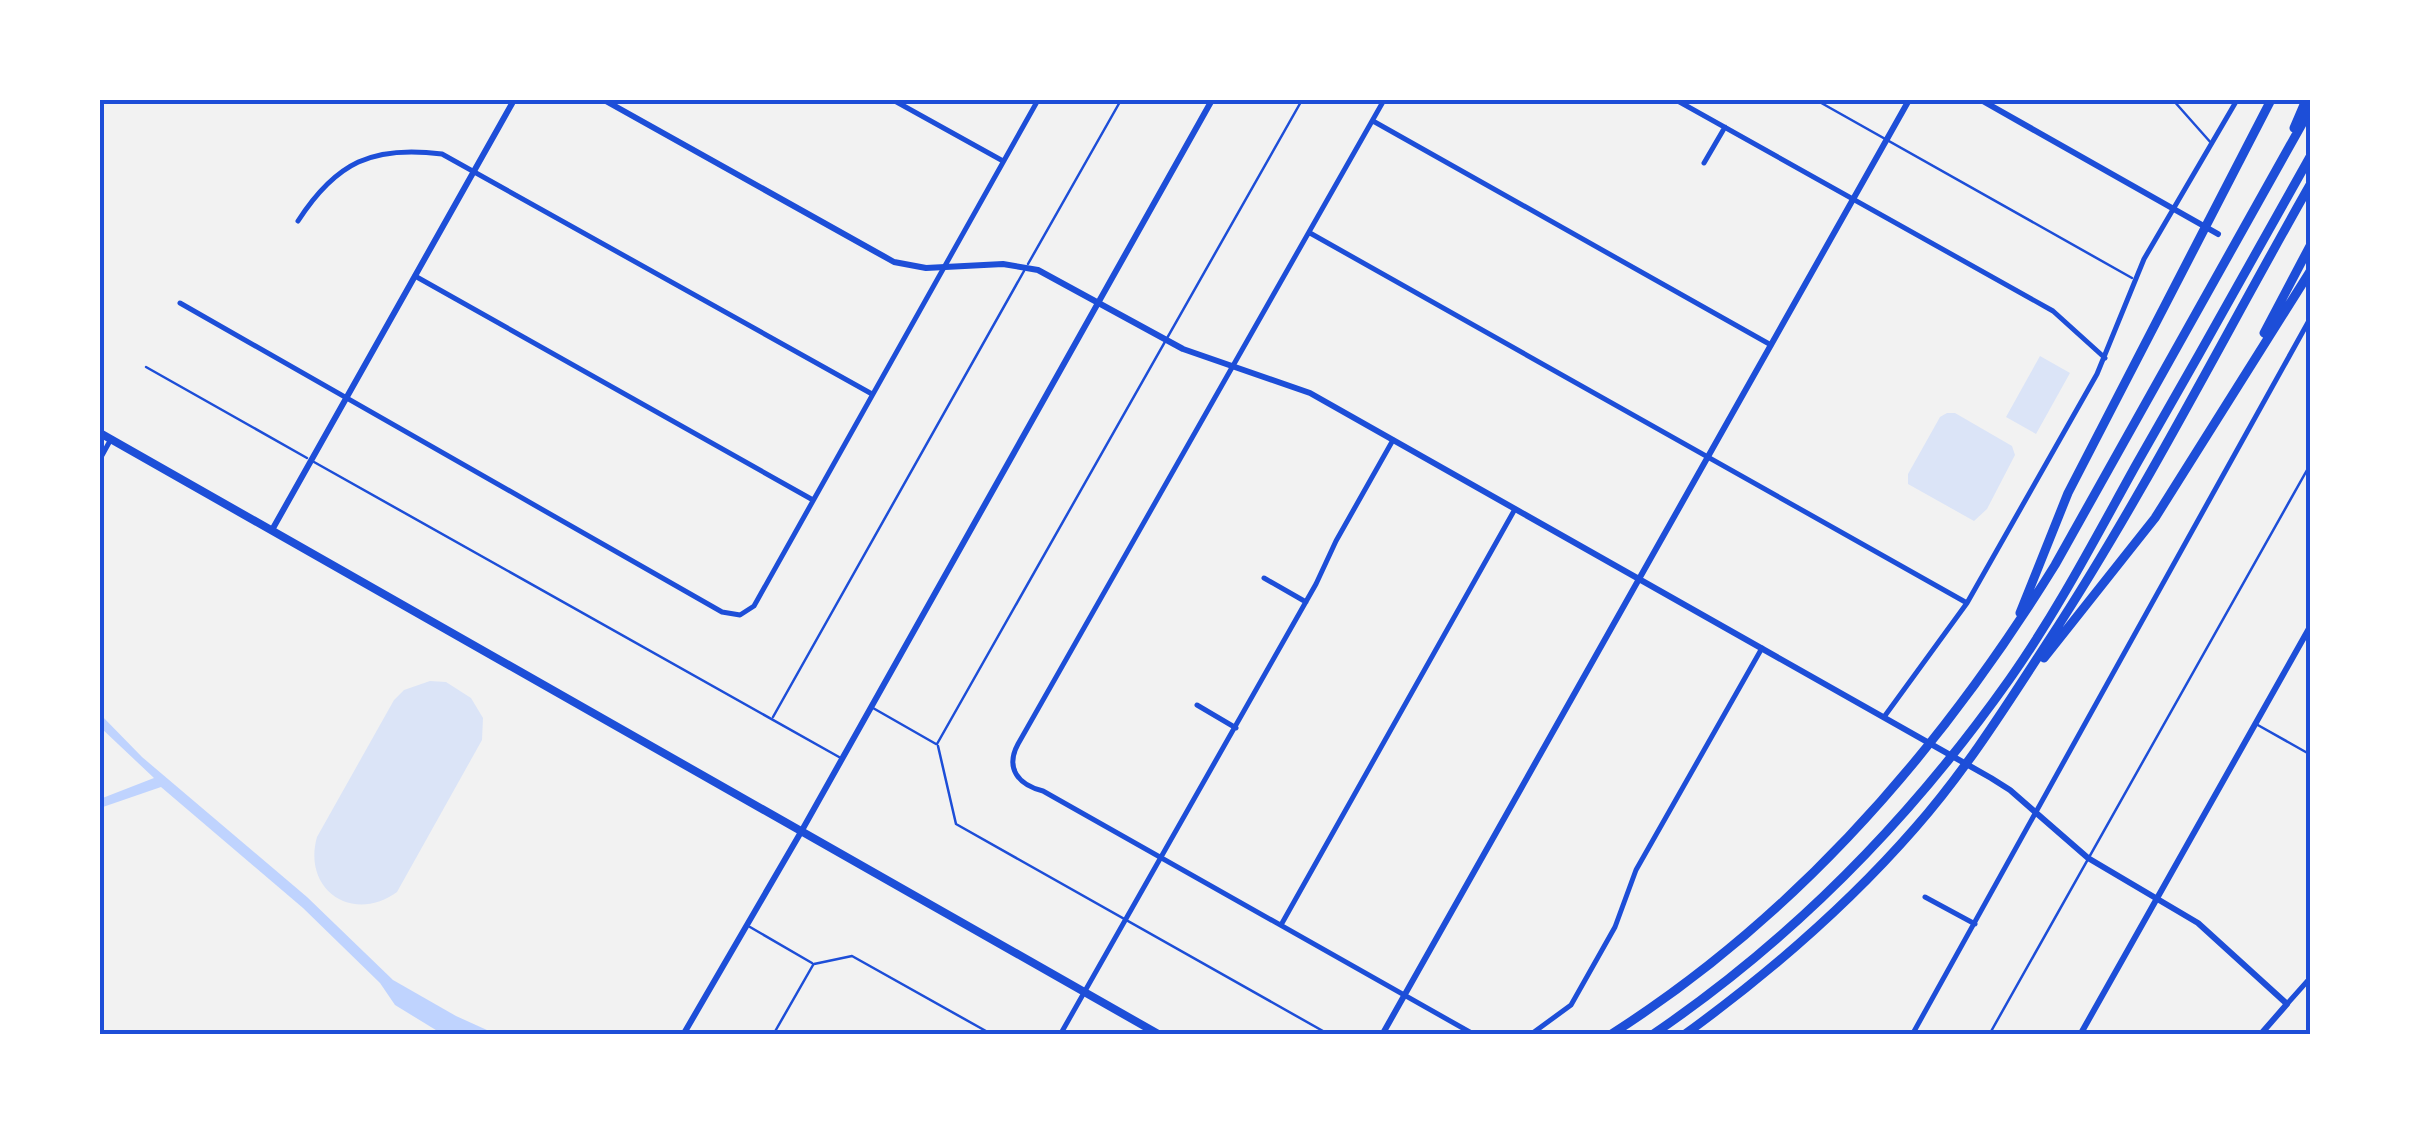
<svg xmlns="http://www.w3.org/2000/svg" width="2411" height="1135" font-family="'Libre Baskerville',serif">
	<style>
		.green { fill: #dbe4f7 }
		.water { fill: #bfd3fe }
		.lines { fill: none; stroke-linecap: round; stroke-linejoin: round }
		.service { stroke: #1d4ed8; stroke-width: 2.5 }
		.minor { stroke: #1d4ed8; stroke-width: 5 }
		.tertiary { stroke: #1d4ed8; stroke-width: 6 }
		.secondary { stroke: #1d4ed8; stroke-width: 6 }
		.primary { stroke: #1d4ed8; stroke-width: 8 }
		.motorway { stroke: #1d4ed8; stroke-width: 9 }
		.neatline { fill: none; stroke: #1d4ed8; stroke-width: 4 }
	</style>
	<rect width="100%" height="100%" fill="#f2f2f2"/>
	<path class="green" d="M2040,356L2070,373L2036,434L2006,417Z
		M1947,413H1955L2012,446L2015,455L1987,509L1974,521L1908,484V474L1940,417Z
		M430,681L446,682L471,698L483,718L482,740L397,892C353,924 302,890 317,837L394,700L404,690Z"/>
	<path class="water" d="M100,714L142,757L307,897L393,980L456,1016L498,1035H444L395,1005L380,983L303,908L161,787L100,808V799L154,778L100,727Z"/>
	<g class="lines">
		<path class="service" d="M1816,100L2132,278
			M2173,100L2212,144
			M1028,264L1121,100
			M146,367L307,458
			M314,462L839,757
			M873,708L936,744
			M773,717L1024,271
			M2256,724L2311,755
			M937,744L1302,100
			M938,746L956,824L1330,1035
			M750,927L812,963
			M814,964L852,956L993,1035
			M773,1035L813,965
			M1989,1035L2311,463"/>
		<path class="minor" d="M893,100L1003,161
			M1384,100L1018,744C1005,768 1018,785 1043,791L1475,1035
			M1676,100L2053,311L2105,358
			M1373,121L1771,345
			M1704,163L1725,127
			M298,221C336,162 373,145 442,154L872,394
			M1310,233L1967,603
			M415,276L813,500
			M180,303L722,612L740,615L754,606L1038,100
			M100,459L111,439
			M1264,578L1306,602
			M1197,705L1236,728
			M1884,717L1967,603L2097,374L2144,259L2237,100
			M1925,897L1975,924
			M1281,925L1515,509
			M2287,1004L2311,977
			M1060,1035L1316,584L1336,541L1393,440
			M1530,1035L1571,1005L1615,927L1636,870L1762,648
			M1912,1035L2311,317"/>
		<path class="tertiary" d="M604,100L894,262L926,268L1003,264L1038,270L1183,349L1310,393L1991,778L2010,790L2088,858L2198,923L2287,1004L2260,1035
			M272,530L514,100
			M1382,1035L1909,100"/>
		<path class="secondary" d="M1981,100L2218,234
			M683,1035L801,832L1212,100
			M2080,1035L2311,625"/>
		<path class="primary" d="M100,433L1160,1035"/>
		<path class="motorway" d="M2294,128L2306,100
			M2264,333L2311,244
			M2020,613L2068,493L2271,100
			M2044,658L2155,518L2311,270
			M1610,1035C1796,917 1940,751 2055,565L2311,108
			M1652,1035C1792,940 1912,817 2009,680C2057,612 2096,537 2136,465C2195,362 2253,259 2311,155
			M1684,1035C1768,974 1847,906 1915,828C1967,769 2008,703 2051,637C2146,491 2225,334 2311,183"/>
	</g>
	<rect width="2411" height="1135" fill="none" stroke="#ffffff" stroke-width="205"/>
	<rect x="102" y="102" width="2206" height="930" class="neatline"/>
</svg>
